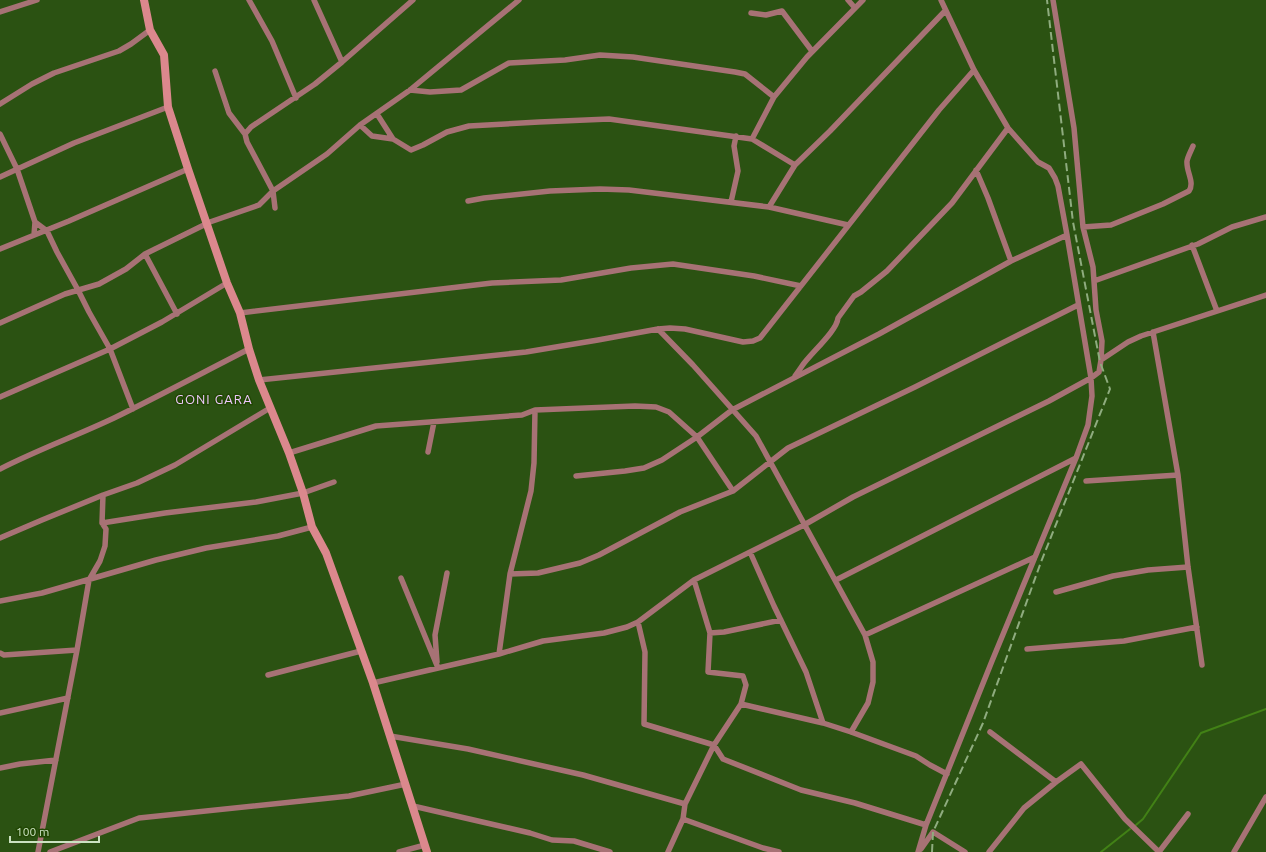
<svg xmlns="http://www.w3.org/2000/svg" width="1266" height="852" font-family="Ubuntu,sans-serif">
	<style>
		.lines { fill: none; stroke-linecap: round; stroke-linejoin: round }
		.stream { stroke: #428116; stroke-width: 2 }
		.street { stroke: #a77275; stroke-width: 5.5 }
		.secondary { stroke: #db888d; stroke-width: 8 }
		.rail { stroke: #8fac7f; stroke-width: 2; stroke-dasharray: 8 4; stroke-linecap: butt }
		.labels { text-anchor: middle; stroke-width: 3; stroke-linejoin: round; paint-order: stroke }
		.quarter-label { font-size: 13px; letter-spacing: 1px; fill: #eec9fd; stroke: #214703 }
	</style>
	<rect width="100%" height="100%" fill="#2b5212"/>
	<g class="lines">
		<path class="stream" d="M1136,825L1143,819L1201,733L1266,709
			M1101,852L1130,829"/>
		<path class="street" d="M249,0L272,41L296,98
			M314,0L342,62
			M848,0L855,8
			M1053,0L1074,128L1083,227L1093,267L1096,310L1102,341L1101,360
			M0,12L37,0
			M751,13L766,15L782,11L812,51
			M215,71L229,113L245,134L247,142L273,191L275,208
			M410,90L430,92L461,90L509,63L565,60L600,55L633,57L735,72L745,74L774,97
			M0,104L32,84L54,73L119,51L131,44L150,30
			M377,114L393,139
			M360,125L372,136L393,139L411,150L423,145L447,132L469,126L539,122L609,119L752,139L795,165
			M0,134L17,169L35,222L34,235
			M245,134L251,127L315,84L342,62L413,0
			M752,139L774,97L807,57L863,0
			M976,170L988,198L1011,261
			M0,177L74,143L168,107
			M468,201L484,198L550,191L600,189L629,190L769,207L848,225
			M731,202L738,171L734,146L736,136
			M769,207L795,165L830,131L945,11
			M35,222L47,231L57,252L78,290L89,312L110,349L133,409
			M207,223L259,205L273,191L327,154L360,125L410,90L519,0
			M1083,227L1111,225L1163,204L1189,191C1195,182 1186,172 1187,161C1188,156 1191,151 1193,146
			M1192,245L1217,311
			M0,249L69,221L188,169
			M145,254L177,314
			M1094,281L1198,244L1232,227L1266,217
			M240,313L492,283L561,280L631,268L673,264L754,276L801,286
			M0,323L65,294L99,284L126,269L145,254L206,224
			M658,329L693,365L756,436L865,635L873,662V682L868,703L851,732
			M1153,332L1178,475L1188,567L1202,665
			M795,376C797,373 800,369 802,366C810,354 837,331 838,318L854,296L861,292L887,271L952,203L1008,128
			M259,380L526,352L598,340L658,329L670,328L685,329L743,342L753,341L760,338L939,110L974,70
			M0,397L110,349L162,322L227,283
			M428,452L434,422
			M289,453L376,426L522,415L535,410L635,406L656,407L669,412L697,437L733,491
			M0,469C37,450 76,436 114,418C159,396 204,372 249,349
			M576,476L625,471L644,468L662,460L697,437L732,410L879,334L1011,261L1067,235
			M1086,481L1178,475
			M102,523L165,513L256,502L303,493L334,482
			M0,538L42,520L103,495L137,483L175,465L270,408
			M750,552L774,606L806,672L823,723
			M510,574L538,573L580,563L599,555L680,512L733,491L788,448L915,387L1078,305
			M401,578L438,668
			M836,580L1076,458
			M1056,592L1113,576L1148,570L1188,567
			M0,601L42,593L156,560L206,548L278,536L312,527
			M638,622L645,652L644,724L714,745L723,759L801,790L855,803L926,825
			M710,633L724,632L781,620
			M865,635L1035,557
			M1027,649L1124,641L1197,627
			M0,653L4,655L77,650
			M499,654L510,574L531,491L534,463L535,410
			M437,662L435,635L447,573
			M268,675L361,651
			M373,683L499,654L543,641L604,633L627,627L638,622L694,580L804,525L853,497L1049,401L1091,378L1099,372L1101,360L1128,342L1141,336L1266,295
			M741,704L823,723L851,732L916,756L930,765L947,774
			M0,713L68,698
			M990,732L1056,782
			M390,736L468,749L583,775L685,804
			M0,768L20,764L56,760
			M413,806L530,833L552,840L574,841L610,852
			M683,819L763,848L779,852
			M921,849L933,832L965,852
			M38,852L77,650L89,580L100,561L105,546L106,529L102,523L103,495
			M50,852L139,818L349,796L406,784
			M399,852L425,845
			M668,852L683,819L685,804L714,745L741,704L746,685L743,676L708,672L710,633L694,580
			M918,852L926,825L992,661L1076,458L1088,425L1092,396L1091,378L1067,235L1058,186L1055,178L1049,168L1038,162L1008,128L974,70L941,0
			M989,852L1024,808L1056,782L1081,764L1125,819L1159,852
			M1159,852L1188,814
			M1234,852L1266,797"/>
		<path class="secondary" d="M144,0L150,30L164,55L168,107L188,169L227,283L240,313L249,349L259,380L289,453L303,493L312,527L326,553L373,683L427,852"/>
		<path class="rail" d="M932,852L933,832L983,723L1041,562L1110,389L1100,362L1073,222L1047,0"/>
	</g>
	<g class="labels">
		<g class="quarter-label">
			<text x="214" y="404">GONI GARA</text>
		</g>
	</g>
	<path d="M10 836v6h89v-6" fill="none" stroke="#cbe2c1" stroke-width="2"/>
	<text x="16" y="836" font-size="12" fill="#cbe2c1" stroke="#214703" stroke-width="3" paint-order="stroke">100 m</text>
</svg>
